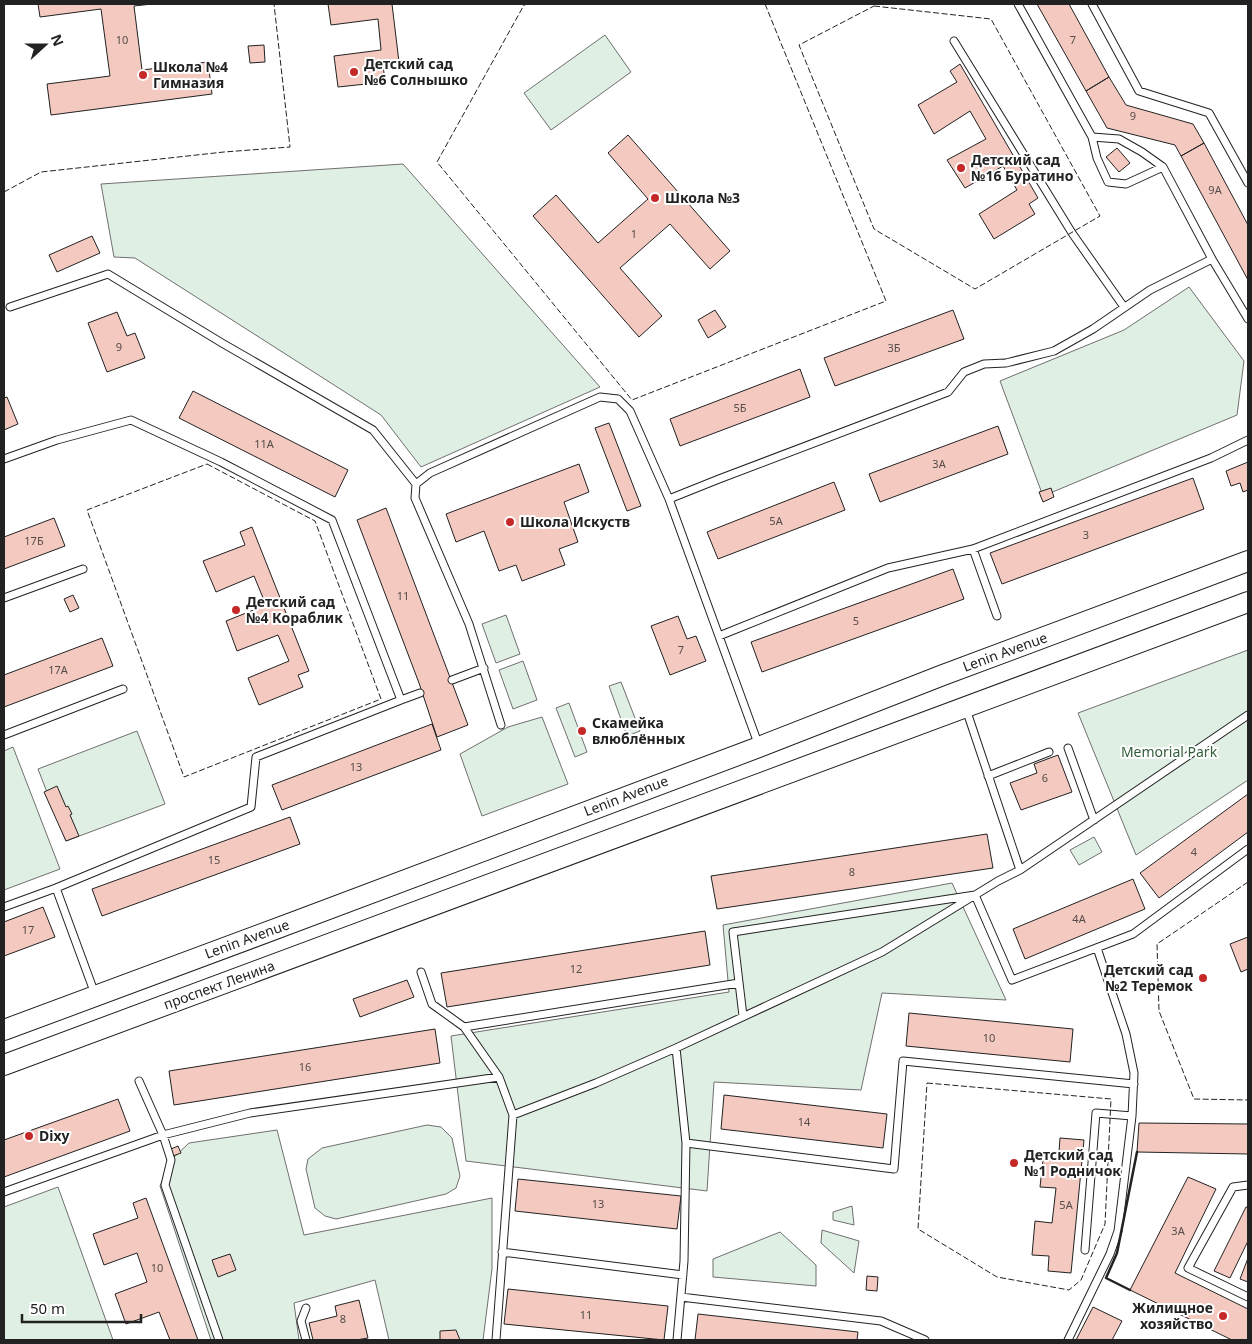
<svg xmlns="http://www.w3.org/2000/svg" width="1252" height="1344" font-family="'Noto Sans',sans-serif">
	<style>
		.green { fill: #e0efe3; stroke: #6f6f6f }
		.building { fill: #f3c9c0; stroke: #222 }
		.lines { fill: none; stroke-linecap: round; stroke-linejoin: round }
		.lane-casing { stroke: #222; stroke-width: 9 }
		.secondary-casing { stroke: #222; stroke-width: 22 }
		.lane { stroke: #fff; stroke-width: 7 }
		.secondary { stroke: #fff; stroke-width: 20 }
		.fence { stroke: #222; stroke-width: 1; stroke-dasharray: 6 2.5; stroke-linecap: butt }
		.wall { stroke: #222; stroke-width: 2.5 }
		.poi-dot { fill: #c62828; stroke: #fff; stroke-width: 2 }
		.labels { text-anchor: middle; stroke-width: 4; stroke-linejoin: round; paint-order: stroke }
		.number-label { font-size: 11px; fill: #564c4a }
		.poi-label { font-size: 14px; font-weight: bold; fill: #222; stroke: #fff; text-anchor: start }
		.street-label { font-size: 14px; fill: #222; stroke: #fff }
		.park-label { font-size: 14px; fill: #2f5e38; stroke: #fff }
	</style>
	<rect width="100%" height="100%" fill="#fff"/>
	<path class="green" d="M605,35L631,72L551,130L524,93Z
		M403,164L600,387L421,467L381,415L135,258L114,257L101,184Z
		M1189,287L1244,361L1237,415L1043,496L1000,381L1124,330Z
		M506,615L520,654L496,663L482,624Z
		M1248,650V780L1136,855L1078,713Z
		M523,661L537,700L513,709L499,670Z
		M621,682L640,731L627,736L609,686Z
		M569,703L587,752L575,757L556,708Z
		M542,717L568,784L482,816L460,754L508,727Z
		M137,731L165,804L66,841L38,769Z
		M13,747L60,869L4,890V751Z
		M1094,837L1102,852L1079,865L1070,850Z
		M952,883L1006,1000L882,993L861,1090L714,1082L707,1191L466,1161L451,1036L729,992L723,925Z
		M427,1125L441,1127L452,1138L460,1176L456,1188L446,1194L336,1219L325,1216L315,1208L306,1169L308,1159L322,1148Z
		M277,1130L304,1235L492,1198V1269L483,1340H389L375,1280L294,1303L299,1340H211L160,1186L171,1160L189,1143Z
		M58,1187L113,1340H4V1207Z
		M852,1206L854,1225L833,1220V1212Z
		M822,1230L859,1241L854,1273L821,1243Z
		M780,1232L816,1265V1286L713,1277V1259Z"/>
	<path class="building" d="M38,4H152L134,6L142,70L208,62L212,94L51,115L47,84L110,76L101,9L40,17Z
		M328,4H392L399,62L383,64L385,82L338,87L334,56L381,50L378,19L331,25Z
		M1037,4H1069L1109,77L1086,91Z
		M264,45L265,62L250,63L248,46Z
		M960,64L1038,198L1029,204L1035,214L994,239L979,214L1017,190L1003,166L965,188L947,160L986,139L970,111L934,134L918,105L957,82L950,71Z
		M1109,77L1126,105L1193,124L1204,143L1181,156L1175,145L1107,128L1086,91Z
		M628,135L730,251L710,269L670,224L620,268L662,316L639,337L533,216L556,195L598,243L648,199L608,153Z
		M1204,143L1248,225V280L1181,156Z
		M1117,148L1130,163L1119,172L1106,157Z
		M92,236L100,253L57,272L49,255Z
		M715,310L726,327L708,338L698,320Z
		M953,310L964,339L835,386L824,358Z
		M117,312L127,336L135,333L145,358L107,372L88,323Z
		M800,369L810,397L680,446L670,419Z
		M193,391L348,470L335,497L179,418Z
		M7,397L18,424L4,430V398Z
		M609,423L641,506L627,511L595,428Z
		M998,426L1008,454L880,502L869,474Z
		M1248,462V490L1243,492L1240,483L1231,486L1226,471Z
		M579,464L589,492L564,502L578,542L559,549L565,565L522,581L516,565L499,571L484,531L456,542L446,514Z
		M1193,478L1204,509L1002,584L990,553Z
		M834,482L845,510L718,559L707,532Z
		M1051,488L1054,497L1043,502L1039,492Z
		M386,508L468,725L437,737L419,683L357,520Z
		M54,518L65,546L4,569V537Z
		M252,527L309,671L298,675L303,687L259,705L248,678L289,661L278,635L237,651L226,621L266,605L254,576L216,592L203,561L245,545L240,532Z
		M953,569L964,599L762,672L751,642Z
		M73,595L79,608L70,612L64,599Z
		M678,616L687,639L696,636L706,661L670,675L651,626Z
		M102,638L113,666L4,707V675Z
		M432,724L441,750L282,810L272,785Z
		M1058,755L1072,792L1021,810L1010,783L1037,773L1034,764Z
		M57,786L66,807L68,806L72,814L70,815L79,836L66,841L44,792Z
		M1248,794V832L1159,898L1140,873Z
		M290,817L300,844L102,916L92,889Z
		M987,834L993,868L717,909L711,876Z
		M1133,879L1145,909L1025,959L1013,929Z
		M43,907L55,937L4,956V922Z
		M705,931L710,965L447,1007L441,973Z
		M1248,937V969L1241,972L1230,944Z
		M407,980L414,997L360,1017L353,999Z
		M909,1013L1073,1029L1070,1062L906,1046Z
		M435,1029L440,1063L174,1105L169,1071Z
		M724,1095L887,1114L883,1148L721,1129Z
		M118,1099L130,1131L4,1177V1140Z
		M1139,1123L1248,1124V1154L1137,1152Z
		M1060,1138L1084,1140L1071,1273L1048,1271L1049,1256L1032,1255L1035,1221L1052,1223L1056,1188L1040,1187L1044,1151L1059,1152Z
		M178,1146L181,1153L173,1156L171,1149Z
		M1188,1177L1216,1189L1175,1273L1248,1309V1340H1232L1130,1290Z
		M518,1179L681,1196L677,1229L515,1211Z
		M146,1198L173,1272L198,1340H170L159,1312L126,1324L115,1294L147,1282L137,1253L104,1265L93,1234L138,1218L133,1203Z
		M1246,1207H1248V1241L1230,1278L1214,1271Z
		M230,1254L236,1270L218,1277L212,1260Z
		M1248,1258V1282L1240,1279Z
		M867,1276L878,1277L877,1291L866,1290Z
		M508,1289L668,1306L664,1340L504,1324Z
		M359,1300L368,1338L356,1340H313L309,1323L337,1316L335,1306Z
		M1093,1307L1122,1321L1112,1340H1076Z
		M698,1314L858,1332L857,1340H695Z
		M456,1330L460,1340H440V1331Z"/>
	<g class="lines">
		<g class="lane-casing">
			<path id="lane" d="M1018,4L1092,137L1119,139L1142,152L1163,167L1212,259L1248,319
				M1092,4L1139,91L1209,113L1248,183
				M954,41L1072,233L1124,307
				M1092,137L1097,158L1108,182L1126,184L1163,167
				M10,307L108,274L222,343L373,430L416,484
				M4,459L57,440L131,420L221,462L332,520L401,700L256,757L251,807L56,888L95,994
				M669,499L719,479L948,392L964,372L984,364L1006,363L1054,351L1093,329L1150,290L1212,259
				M973,549L997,616
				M4,598L83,569
				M719,636L888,568L973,549L1211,458L1248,440
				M452,680L484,668
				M401,700L420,693
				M501,725L469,624L415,498L416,484L430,473L600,397L618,399L630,411L669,499L759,746
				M4,735L123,689
				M1068,748L1094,820
				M988,776L1049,752
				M1020,870L1248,715
				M4,907L56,888
				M421,972L432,1004L464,1027L499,1077
				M743,1016L733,932L975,895L1012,980L1133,934L1248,849
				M464,1027L739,983
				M676,1048L686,1143L684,1261L677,1340
				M139,1081L163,1135L171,1160L165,1185L219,1340
				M686,1143L894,1169L903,1061L1134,1084
				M1248,1185L1233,1187L1188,1268L1248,1297
				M4,1192L163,1135L250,1113L499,1077L513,1115L596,1083L676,1048L882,952L998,881L1020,870L966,709
				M1085,1250L1096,1113L1132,1116
				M502,1252L683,1275
				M681,1297L881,1321L925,1340
				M306,1308L301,1321L306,1340
				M496,1340L513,1115
				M1068,1340L1110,1254L1118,1231L1132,1116L1134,1073L1126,1034L1097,948"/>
		</g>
		<g class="secondary-casing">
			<path id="secondary" d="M4,1030L294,922L759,747L943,675L1248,561
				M4,1065L1248,602"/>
		</g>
		<use href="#lane" class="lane"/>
		<use href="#secondary" class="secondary"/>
		<path class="fence" d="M529,4L524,5L437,162L632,400L886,301L765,4
			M874,6L991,19L1100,216L975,289L874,229L799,45Z
			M4,192L41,172L224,152L290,147L274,4
			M207,464L315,521L381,699L184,777L87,510Z
			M1248,882L1157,944L1159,1011L1194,1099L1248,1100
			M927,1083L1111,1099L1105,1224L1081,1280L1069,1290L997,1277L918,1229Z"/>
		<path class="wall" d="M1130,1290L1106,1278L1117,1253L1137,1152"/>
	</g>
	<g class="poi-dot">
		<circle cx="354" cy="72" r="5"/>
		<circle cx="143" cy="75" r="5"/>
		<circle cx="961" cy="168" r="5"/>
		<circle cx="655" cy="198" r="5"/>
		<circle cx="510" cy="522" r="5"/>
		<circle cx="236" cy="610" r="5"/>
		<circle cx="582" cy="731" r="5"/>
		<circle cx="1203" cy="978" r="5"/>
		<circle cx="29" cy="1136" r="5"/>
		<circle cx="1014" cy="1163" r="5"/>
		<circle cx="1223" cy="1316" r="5"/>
	</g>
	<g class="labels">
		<g class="number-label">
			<text x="122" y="44">10</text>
			<text x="1073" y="44">7</text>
			<text x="1133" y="120">9</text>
			<text x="1215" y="194">9А</text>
			<text x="634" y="238">1</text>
			<text x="119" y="351">9</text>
			<text x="894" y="352">3Б</text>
			<text x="740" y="412">5Б</text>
			<text x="264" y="448">11А</text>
			<text x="939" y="468">3А</text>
			<text x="776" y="525">5А</text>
			<text x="1086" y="539">3</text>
			<text x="34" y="545">17Б</text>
			<text x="403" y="600">11</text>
			<text x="856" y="625">5</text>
			<text x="681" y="654">7</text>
			<text x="58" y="674">17А</text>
			<text x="356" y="771">13</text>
			<text x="1045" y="782">6</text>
			<text x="1194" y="856">4</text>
			<text x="214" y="864">15</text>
			<text x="852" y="876">8</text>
			<text x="1079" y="923">4А</text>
			<text x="28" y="934">17</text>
			<text x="576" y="973">12</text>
			<text x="989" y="1042">10</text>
			<text x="305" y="1071">16</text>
			<text x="804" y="1126">14</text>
			<text x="598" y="1208">13</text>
			<text x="1066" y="1209">5А</text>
			<text x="1178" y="1235">3А</text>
			<text x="157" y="1272">10</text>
			<text x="586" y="1319">11</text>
			<text x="343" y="1323">8</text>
		</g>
		<g class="poi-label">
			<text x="364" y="69">Детский сад<tspan x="364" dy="16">№6 Солнышко</tspan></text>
			<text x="153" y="72">Школа №4<tspan x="153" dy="16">Гимназия</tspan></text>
			<text x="971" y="165">Детский сад<tspan x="971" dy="16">№16 Буратино</tspan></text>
			<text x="665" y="203">Школа №3</text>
			<text x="520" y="527">Школа Искуств</text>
			<text x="246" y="607">Детский сад<tspan x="246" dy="16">№4 Кораблик</tspan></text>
			<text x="592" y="728">Скамейка<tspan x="592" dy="16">влюблённых</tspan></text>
			<text x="1193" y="975" text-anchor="end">Детский сад<tspan x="1193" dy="16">№2 Теремок</tspan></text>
			<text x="39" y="1141">Dixy</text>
			<text x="1024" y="1160">Детский сад<tspan x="1024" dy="16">№1 Родничок</tspan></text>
			<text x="1213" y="1313" text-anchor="end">Жилищное<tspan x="1213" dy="16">хозяйство</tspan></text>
		</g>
		<g class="street-label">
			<text transform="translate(1005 652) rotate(-20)" y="5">Lenin Avenue</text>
			<text transform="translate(626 796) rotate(-21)" y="5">Lenin Avenue</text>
			<text transform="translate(247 939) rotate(-20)" y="5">Lenin Avenue</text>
			<text transform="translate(219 985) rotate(-20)" y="5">проспект Ленина</text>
		</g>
		<g class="park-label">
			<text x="1169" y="757">Memorial Park</text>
		</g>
	</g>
	<rect width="1252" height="1344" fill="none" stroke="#222222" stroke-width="10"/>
	<g transform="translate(45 45) rotate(69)" stroke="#ffffff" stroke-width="4" paint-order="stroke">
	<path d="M0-4L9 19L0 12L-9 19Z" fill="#222222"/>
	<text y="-8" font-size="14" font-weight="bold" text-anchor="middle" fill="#222222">N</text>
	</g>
	<path d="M22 1314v8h119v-8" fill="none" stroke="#222222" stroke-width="2.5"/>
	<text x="30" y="1314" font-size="15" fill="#222222" stroke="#ffffff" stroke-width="4" paint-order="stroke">50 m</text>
</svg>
